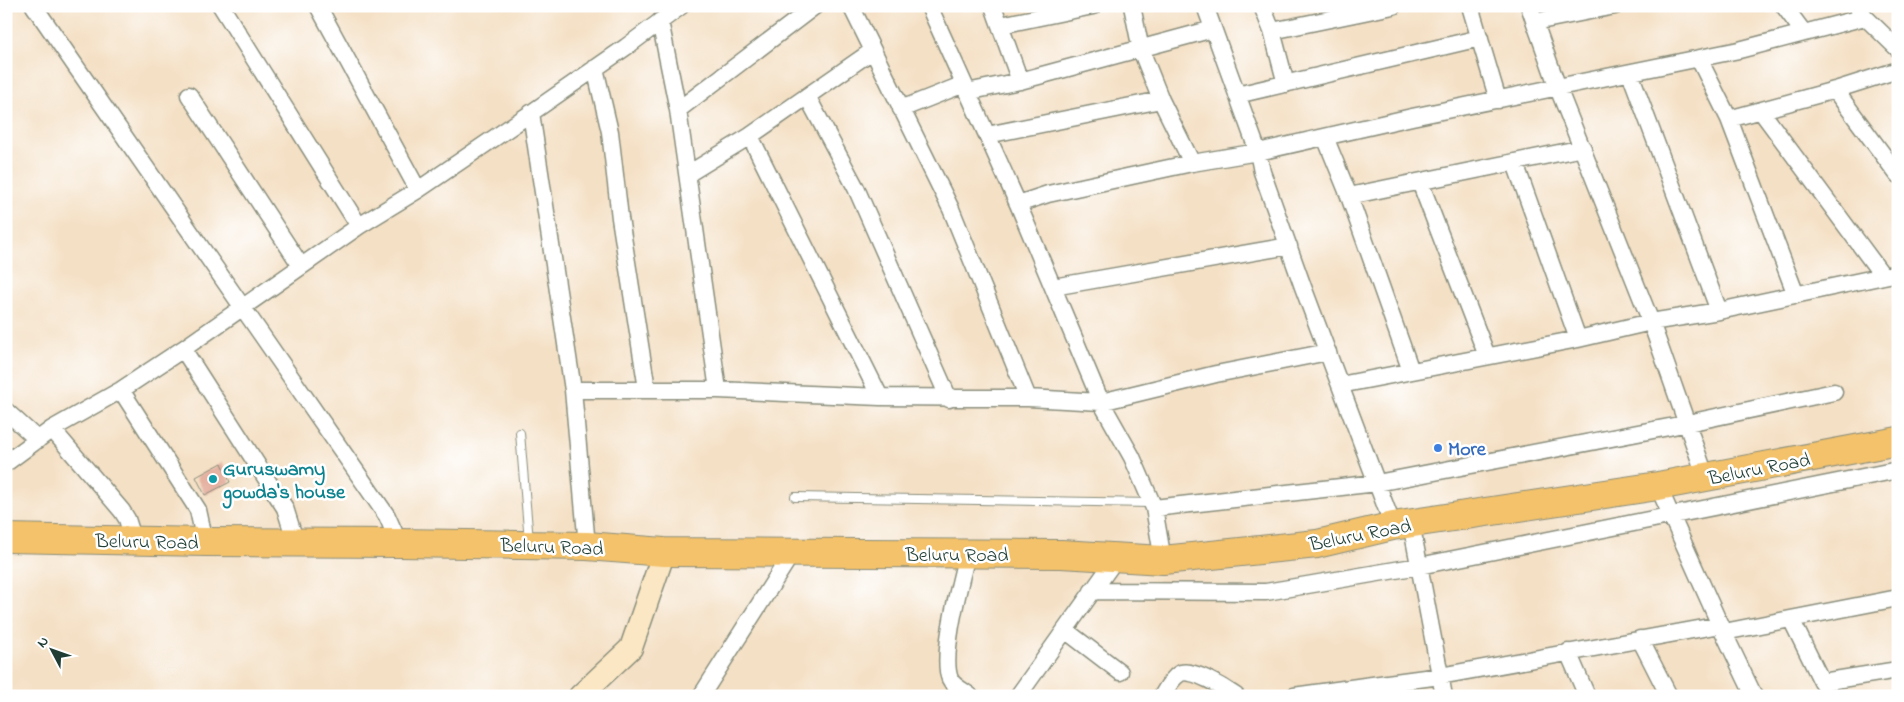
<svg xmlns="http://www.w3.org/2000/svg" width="1904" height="702" font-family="'Indie Flower',sans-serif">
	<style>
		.building { fill: #e5b1a1 }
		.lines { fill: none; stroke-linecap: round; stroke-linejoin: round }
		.lane-casing { stroke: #8a8e7c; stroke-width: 10 }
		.street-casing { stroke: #8a8e7c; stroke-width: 19 }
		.secondary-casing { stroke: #8a8e7c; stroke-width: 25 }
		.highway-casing { stroke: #8a8e7c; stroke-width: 30 }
		.lane { stroke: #fff; stroke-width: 8 }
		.street { stroke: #fff; stroke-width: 16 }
		.secondary { stroke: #fbe7c3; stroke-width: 22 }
		.highway { stroke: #f4c26a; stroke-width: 28 }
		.shop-dot { fill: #3f7fe0; stroke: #fff; stroke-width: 2 }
		.culture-dot { fill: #0f9aa8; stroke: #fff; stroke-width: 2 }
		.labels { text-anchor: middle; stroke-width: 5; stroke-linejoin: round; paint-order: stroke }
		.shop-label { font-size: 20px; font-weight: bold; fill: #366cbe; stroke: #fff; text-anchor: start }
		.culture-label { font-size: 20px; font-weight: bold; fill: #0d838f; stroke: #fff; text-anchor: start }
		.street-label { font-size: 20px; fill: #1f3d34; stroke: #fff }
	</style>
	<rect width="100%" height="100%" fill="#fff"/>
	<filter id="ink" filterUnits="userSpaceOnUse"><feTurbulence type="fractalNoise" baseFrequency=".02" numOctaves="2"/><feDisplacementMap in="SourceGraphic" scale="10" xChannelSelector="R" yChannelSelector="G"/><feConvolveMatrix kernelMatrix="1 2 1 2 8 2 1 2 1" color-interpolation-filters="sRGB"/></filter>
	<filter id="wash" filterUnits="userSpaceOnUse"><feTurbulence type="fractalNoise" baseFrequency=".0096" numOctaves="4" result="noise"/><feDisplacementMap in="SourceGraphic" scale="20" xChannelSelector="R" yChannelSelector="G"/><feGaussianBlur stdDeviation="1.12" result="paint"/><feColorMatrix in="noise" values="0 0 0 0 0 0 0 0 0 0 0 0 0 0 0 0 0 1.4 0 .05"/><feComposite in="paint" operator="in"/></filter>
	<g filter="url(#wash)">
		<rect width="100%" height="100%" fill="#f4e0c5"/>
		<g id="blocks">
			<path class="building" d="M222,463L230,482L205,495L196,477Z"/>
		</g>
	</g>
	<g filter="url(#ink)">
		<use href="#blocks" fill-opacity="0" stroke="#8a8e7c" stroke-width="1"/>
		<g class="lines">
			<g class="lane-casing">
				<path id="lane" d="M520,433L529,541
					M795,497L1151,503"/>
			</g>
			<g class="street-casing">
				<path id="street" d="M34,6L387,516L399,543
					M221,6L359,226
					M318,6L418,190
					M851,6L951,209L1028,398
					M929,6L1018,204L1101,402L1132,457L1154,508L1163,560
					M993,6L1020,81
					M1132,6L1141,50L1161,100L1192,163
					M1205,6L1258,152L1262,172L1303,287L1393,526
					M1262,6L1272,31L1286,84
					M1470,6L1498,100
					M1529,6L1558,88L1651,322L1706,478
					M1784,6L1804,33
					M1857,6L1865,17L1898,49
					M660,21L678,110
					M1535,22L1615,6
					M1001,25L1093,6
					M1272,31L1393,6
					M1699,59L1729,119
					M595,68L610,132L620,218L647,389
					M1630,73L1719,311
					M1835,90L1898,175
					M967,92L1020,81L1213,29
					M189,95L301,266
					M1237,95L1480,38
					M807,96L856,188L949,399
					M901,109L964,84
					M1761,111L1883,276
					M531,113L573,390
					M987,135L1161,100
					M750,136L880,397
					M1325,137L1349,196L1411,371
					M1515,163L1578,339
					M688,174L750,136L872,51
					M1420,182L1487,356
					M1349,196L1583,148
					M1018,204L1048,194L1192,163L1258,152L1412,117L1739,50L1865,17
					M1053,287L1289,246
					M1796,295L1729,119L1835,90L1898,70
					M183,349L285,508L296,543
					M1340,385L1578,339L1651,322L1719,311L1898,273
					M121,390L198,510L205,542
					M718,390L678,110L815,6
					M6,411L38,440
					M52,429L122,511L127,519L134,541
					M6,463L52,429L121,390L183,349L359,226L418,190L531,113L626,47L681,6
					M1658,486L1720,625L1754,696
					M1154,508L1377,483L1669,427L1834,392
					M1411,523L1444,696
					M587,546L573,390H718L880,397L1028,398L1101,402L1216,374L1328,352
					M967,554C961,580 940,655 950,679C953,686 964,691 970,696
					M1092,591L1266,592L1419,566L1898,470
					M1791,619L1822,682L1898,670
					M1065,630L1120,672
					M1724,632L1898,598
					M1640,639L1669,696
					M1568,652L1587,696
					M701,696L792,553
					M1018,696L1117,557
					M1162,696C1166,689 1172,678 1179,674C1190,666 1226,689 1236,696
					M1294,696L1365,686
					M1367,696L1365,686L1440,676L1720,625"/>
			</g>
			<g class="secondary-casing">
				<path id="secondary" d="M580,696L631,648L664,552"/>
			</g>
			<g class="highway-casing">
				<path id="highway" d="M6,538L205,542L399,543L587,546L664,552L1061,554L1163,560L1317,544L1393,526L1658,486L1898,441"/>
			</g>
			<use href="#lane" class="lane"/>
			<use href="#street" class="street"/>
			<use href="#secondary" class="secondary"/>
			<use href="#highway" class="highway"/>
		</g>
	</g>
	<circle class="shop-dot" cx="1438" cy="448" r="5"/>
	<circle class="culture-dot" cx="213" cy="479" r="5"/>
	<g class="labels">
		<g class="shop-label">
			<text x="1448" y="455">More</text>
		</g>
		<g class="culture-label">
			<text x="223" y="475">Guruswamy<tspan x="223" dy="23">gowda's house</tspan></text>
		</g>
		<g class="street-label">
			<text transform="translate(1759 468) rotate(-11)" y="7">Beluru Road</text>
			<text transform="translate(1360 534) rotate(-11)" y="7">Beluru Road</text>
			<text transform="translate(147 541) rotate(1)" y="7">Beluru Road</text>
			<text transform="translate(552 546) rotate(2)" y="7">Beluru Road</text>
			<text x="957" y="561">Beluru Road</text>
		</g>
	</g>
	<rect width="1904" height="702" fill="none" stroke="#fff" stroke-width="25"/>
	<g transform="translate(52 650) rotate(311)" stroke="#ffffff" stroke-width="4" paint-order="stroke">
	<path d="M0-4L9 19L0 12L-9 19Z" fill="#1f3d34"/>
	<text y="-8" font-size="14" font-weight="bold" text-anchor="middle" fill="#1f3d34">N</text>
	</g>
</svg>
